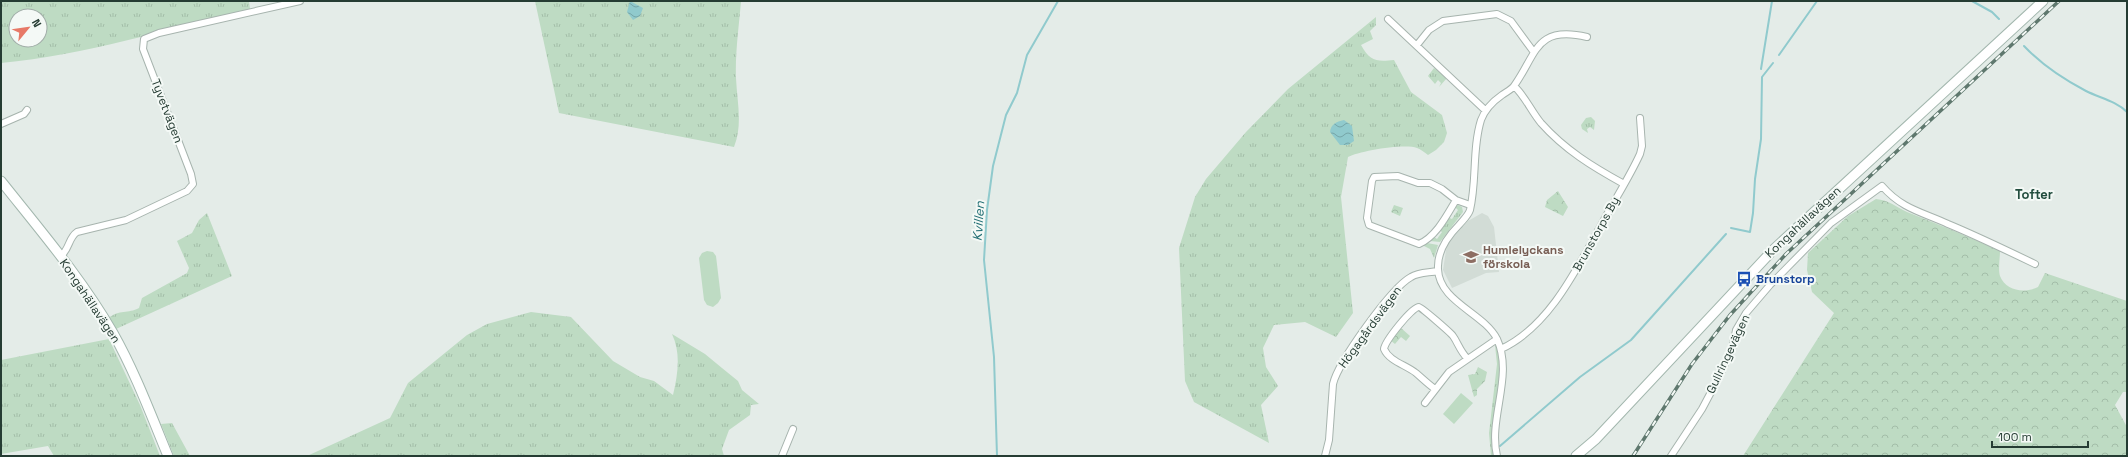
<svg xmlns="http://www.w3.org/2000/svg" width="2128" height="457" font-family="'Space Grotesk',sans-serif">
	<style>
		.built { fill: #d2dcd6 }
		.grass { fill: url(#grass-tufts); fill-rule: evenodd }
		.forest { fill: url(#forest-crowns) }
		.pitch { fill: #bedbc3 }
		.water { fill: url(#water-waves) }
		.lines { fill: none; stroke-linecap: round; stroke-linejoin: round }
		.stream { stroke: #90cacd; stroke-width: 2 }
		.street-casing { stroke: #a7b4ae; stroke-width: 8 }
		.secondary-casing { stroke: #a3b7ae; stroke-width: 11 }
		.street { stroke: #fff; stroke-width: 6 }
		.secondary { stroke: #fff; stroke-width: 9 }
		.rail-casing { stroke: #5f786e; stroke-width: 3.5 }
		.rail { stroke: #f4f9f6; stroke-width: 2; stroke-dasharray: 6; stroke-linecap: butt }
		.labels { text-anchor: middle; stroke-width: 4; stroke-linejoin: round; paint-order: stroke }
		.street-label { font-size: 12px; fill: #253c33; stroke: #f4f9f6 }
		.education-label { font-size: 12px; font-weight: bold; fill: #785e54; stroke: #f4f9f6; text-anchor: start }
		.transit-label { font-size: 12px; font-weight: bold; fill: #164399; stroke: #f4f9f6; text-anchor: start }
		.neighbourhood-label { font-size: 13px; font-weight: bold; fill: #224d3e; stroke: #f4f9f6 }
		.water-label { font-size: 13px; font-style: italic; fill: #236f74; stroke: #f4f9f6 }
	</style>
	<defs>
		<pattern id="grass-tufts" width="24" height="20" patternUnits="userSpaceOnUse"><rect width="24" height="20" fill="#bedbc3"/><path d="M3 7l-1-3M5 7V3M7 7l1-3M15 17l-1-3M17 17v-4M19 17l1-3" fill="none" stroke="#a3bda8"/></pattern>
		<pattern id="forest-crowns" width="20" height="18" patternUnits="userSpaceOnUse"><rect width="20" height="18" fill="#bedbc3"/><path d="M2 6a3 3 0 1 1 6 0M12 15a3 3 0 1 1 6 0" fill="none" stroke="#a3bda8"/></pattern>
		<pattern id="water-waves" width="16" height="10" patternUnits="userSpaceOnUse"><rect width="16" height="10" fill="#90cacd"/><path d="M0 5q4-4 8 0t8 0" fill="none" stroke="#75a5a7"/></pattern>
	</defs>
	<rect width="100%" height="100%" fill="#e4ece8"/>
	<path class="built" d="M1482,213L1488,216L1494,227L1499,272L1486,273L1452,288L1443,270L1447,244L1468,221Z"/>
	<path class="grass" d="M1,1H249L250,9C167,29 86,55 1,63ZM16,16H40V40H16Z
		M535,1H741C739,26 735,53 736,78C737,101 743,125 734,147L559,113Z
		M1376,17V25L1370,31L1373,39L1361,45C1370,61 1376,62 1394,60L1411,92L1442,115L1447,133L1444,142L1436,150L1428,155C1424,152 1420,149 1417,148C1405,143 1359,151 1348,157L1341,197L1353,313L1336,337L1305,322L1274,325L1263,348L1266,367L1278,386L1261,405L1269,443L1194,402L1185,381L1179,248L1195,197L1206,179L1246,132L1288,89Z
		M1434,68L1447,78L1439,87L1441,83L1438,80L1435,84L1428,76Z
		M1591,117L1595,121L1594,130L1590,127L1587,129L1588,133L1582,129L1581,125L1586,118Z
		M1458,205L1462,207L1463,212L1440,242L1430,241L1433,236L1437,239L1442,232L1438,229L1447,217L1452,219L1458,210L1455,207Z
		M207,213L232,276L116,329L109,318C119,309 128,314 139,308L142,298L187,273L189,268L177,241L192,233L199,220Z
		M1427,243L1438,245L1434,258L1430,249L1422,245Z
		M531,312L571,317L613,361L640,377L654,381L673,395C678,374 681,353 672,334L705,354L722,368L738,381L742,390L759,404L751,405L750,415L729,430L722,449L724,456H307L390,418L408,383L467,335L487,324Z
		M109,339L140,405L160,456H54L48,446L1,454V360Z
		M1495,345C1509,369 1486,425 1494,456H1491L1489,433L1497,364Z
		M172,423L190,456H174L161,424Z"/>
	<path class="forest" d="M1558,191L1568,207L1563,216L1545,207L1547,200Z
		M1876,199C1889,200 1896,207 1907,212C1938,224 1969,237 2000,251C2000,258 1998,269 2000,276C2006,292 2026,293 2038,287L2045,273L2127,301V392H2123L2115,405L2127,427V456H1743L1834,313L1812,292L1807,270L1808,253L1848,216Z
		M1394,205L1403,208L1400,216L1391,212Z
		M1401,328L1410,336L1406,341L1401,337L1395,344L1390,340Z
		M1478,367L1487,372L1485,381L1477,389V395L1474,397L1468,375L1475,374Z"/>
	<path class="pitch" d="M707,251L713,252L716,256L721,298L718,303L713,307L707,305L704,300L699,258L702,253Z
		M1461,393L1473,403L1454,424L1443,414Z"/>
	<path class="water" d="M630,1L643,8L640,16L633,20L627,12Z
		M1344,120L1352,126L1354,141L1348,145H1340L1330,132C1331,124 1336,122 1344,120Z"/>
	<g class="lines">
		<path class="stream" d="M1972,1L1992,12L1999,19
			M2024,46C2042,65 2063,79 2086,91C2100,98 2116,101 2127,112
			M1779,55L1817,1
			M1761,69L1772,1
			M1731,228L1750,232L1753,213L1755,179L1761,139L1762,77L1773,63
			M1500,446L1580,377L1631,340L1726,234
			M997,456L994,357L984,260L987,210L993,166L1006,115L1017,93L1027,55L1058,1"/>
		<g class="street-casing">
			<path id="street" d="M1388,19L1485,110
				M1417,45L1429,30L1443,21L1497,14L1511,21L1533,51
				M1514,86C1525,96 1531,111 1541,123C1565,150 1593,167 1624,184
				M1,124L24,114L27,110
				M1456,200C1447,215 1436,237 1419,244L1369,225L1367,218L1372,181L1374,177L1398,176L1418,183H1430L1442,189L1456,200L1470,205
				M60,257C70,249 68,238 77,232L126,220L187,191L193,184L191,174L143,49L144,39L159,33L300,1
				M1501,349C1551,326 1579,264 1605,218C1617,196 1630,176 1640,154L1642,146L1640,118
				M1435,389C1428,384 1423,379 1416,373C1406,365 1389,361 1384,349C1385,341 1412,307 1419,307C1421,307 1451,333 1453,336C1458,343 1460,351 1467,358
				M1425,403L1449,372L1497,339
				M782,456L793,429
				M1325,456L1329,440L1333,384C1338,362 1391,288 1411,277C1419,272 1428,273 1438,271
				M1497,456C1488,418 1514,376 1497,339C1484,313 1439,302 1438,269C1437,251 1447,237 1459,225C1463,220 1468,216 1470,210C1477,181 1472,149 1481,120C1485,109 1492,102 1502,95C1506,92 1511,90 1514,86C1537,54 1535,25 1587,37
				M1671,456L1702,409L1718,379L1732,349L1736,330L1746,313L1770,285L1831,223L1882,186C1902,209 1922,212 1948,224C1977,236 2006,250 2035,264"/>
		</g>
		<g class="secondary-casing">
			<path id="secondary" d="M1,181C40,230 82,279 113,333C135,372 151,415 168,456
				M1576,456L1596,439L1774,249L2043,1"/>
		</g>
		<use href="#street" class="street"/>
		<use href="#secondary" class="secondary"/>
		<g class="rail-casing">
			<path id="rail" d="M1633,456L1692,364L1730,315L1786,254L2059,1"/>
		</g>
		<use href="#rail" class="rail"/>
	</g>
	<defs>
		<g id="school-bare" transform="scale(1.2)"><path d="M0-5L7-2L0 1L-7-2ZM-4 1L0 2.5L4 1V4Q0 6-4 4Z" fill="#8d6e63" stroke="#f4f9f6" stroke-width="2.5" paint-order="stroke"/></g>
		<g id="bus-bare" transform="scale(1.2)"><path d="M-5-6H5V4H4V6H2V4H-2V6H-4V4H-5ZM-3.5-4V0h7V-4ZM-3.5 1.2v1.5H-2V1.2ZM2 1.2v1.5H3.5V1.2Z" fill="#1a4fb4" stroke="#f4f9f6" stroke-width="2.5" paint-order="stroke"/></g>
	</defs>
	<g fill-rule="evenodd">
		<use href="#school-bare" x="1471" y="257"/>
		<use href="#bus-bare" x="1744" y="279"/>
	</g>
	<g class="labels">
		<g class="street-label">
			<text transform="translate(167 111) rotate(69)" y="4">Tyvetvägen</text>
			<text transform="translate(1803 222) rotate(-43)" y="4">Kongahällavägen</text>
			<text transform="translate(1596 234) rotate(-61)" y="4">Brunstorps By</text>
			<text transform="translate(90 301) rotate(56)" y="4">Kongahällavägen</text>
			<text transform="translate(1370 327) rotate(-54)" y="4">Högagårdsvägen</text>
			<text transform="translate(1728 354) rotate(-65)" y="4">Gullringevägen</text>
		</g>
		<g class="education-label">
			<text x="1483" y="254">Humlelyckans<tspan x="1483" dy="14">förskola</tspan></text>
		</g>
		<g class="transit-label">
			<text x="1756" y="283">Brunstorp</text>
		</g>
		<g class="neighbourhood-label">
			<text x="2034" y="199">Tofter</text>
		</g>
		<g class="water-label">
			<text transform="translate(978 221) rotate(-86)" y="5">Kvillen</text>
		</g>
	</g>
	<rect width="2128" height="457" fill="none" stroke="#253c33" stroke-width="4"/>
	<g transform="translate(28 28) rotate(61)"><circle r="19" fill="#f4f9f6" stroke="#a1ada8"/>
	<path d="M0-3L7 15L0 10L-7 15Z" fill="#e77967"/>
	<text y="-6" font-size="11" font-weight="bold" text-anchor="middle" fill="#253c33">N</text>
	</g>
	<path d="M1992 441v6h96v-6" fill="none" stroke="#253c33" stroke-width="2"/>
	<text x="1998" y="441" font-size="12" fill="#253c33" stroke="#f4f9f6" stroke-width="3" paint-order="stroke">100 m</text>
</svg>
